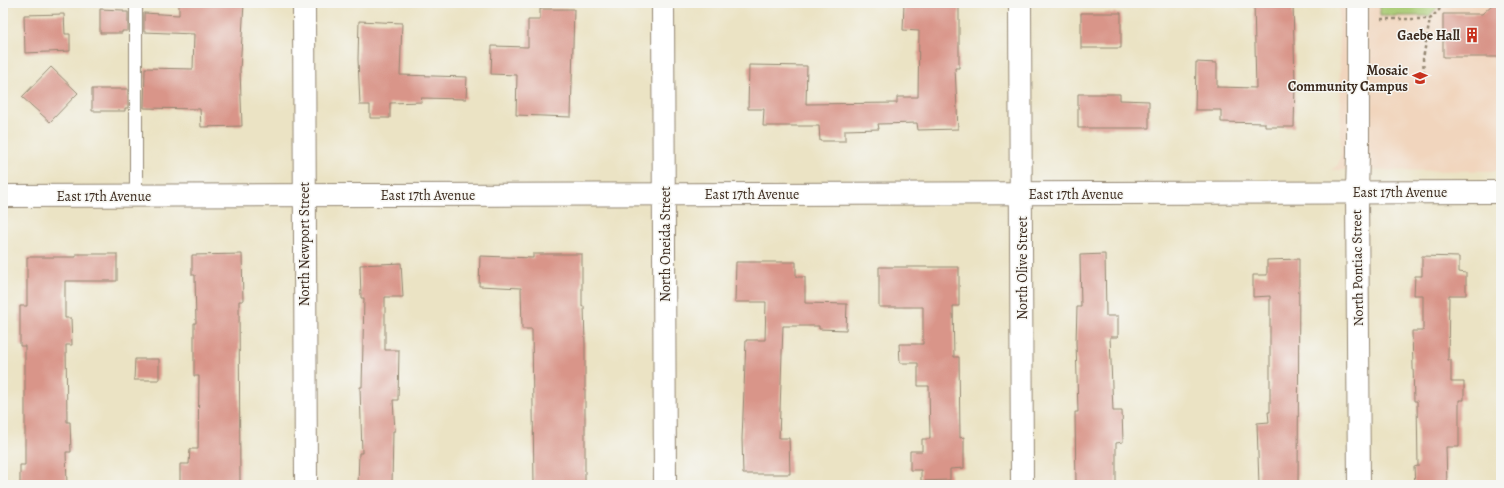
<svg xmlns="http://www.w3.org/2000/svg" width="1504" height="488" font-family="Alegreya,serif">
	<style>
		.built { fill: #f1d5bd }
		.green { fill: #a9cb73; stroke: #727a48 }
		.building { fill: #d99589 }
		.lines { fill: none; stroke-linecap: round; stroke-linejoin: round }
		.lane-casing { stroke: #938671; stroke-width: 14 }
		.street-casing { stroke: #938671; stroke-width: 24 }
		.secondary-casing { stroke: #938671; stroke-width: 24 }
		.path { stroke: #938671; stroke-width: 2.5; stroke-dasharray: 3 3; stroke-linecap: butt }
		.lane { stroke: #fff; stroke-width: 12 }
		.street { stroke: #fff; stroke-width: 22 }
		.secondary { stroke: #fff; stroke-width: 22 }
		.labels { text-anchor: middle; stroke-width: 3; stroke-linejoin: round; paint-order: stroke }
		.poi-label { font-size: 14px; font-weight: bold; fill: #3b2a1e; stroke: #f6f6f2; text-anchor: end }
		.street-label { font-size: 14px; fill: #3b2a1e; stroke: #f6f6f2 }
	</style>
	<rect width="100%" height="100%" fill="#f6f6f2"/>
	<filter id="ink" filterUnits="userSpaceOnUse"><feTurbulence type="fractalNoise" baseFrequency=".025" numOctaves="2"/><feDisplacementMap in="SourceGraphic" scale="8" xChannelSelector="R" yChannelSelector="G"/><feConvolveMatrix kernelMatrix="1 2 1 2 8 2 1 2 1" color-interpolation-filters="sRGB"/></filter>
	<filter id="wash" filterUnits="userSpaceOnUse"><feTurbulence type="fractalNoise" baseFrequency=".012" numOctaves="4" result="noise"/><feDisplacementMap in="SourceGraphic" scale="16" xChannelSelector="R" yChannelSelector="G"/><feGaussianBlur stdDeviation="0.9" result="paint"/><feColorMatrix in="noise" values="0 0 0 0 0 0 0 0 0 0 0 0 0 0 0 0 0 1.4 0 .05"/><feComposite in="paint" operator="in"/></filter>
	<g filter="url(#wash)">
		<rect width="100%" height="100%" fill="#ebe3c4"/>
		<path class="built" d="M1339,3H1501V171L1331,170L1338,165L1341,153Z"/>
		<path class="green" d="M1380,3H1442L1429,16H1380Z"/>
		<g id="blocks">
			<path class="building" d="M179,3H244L240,70L242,126L201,127L200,109L144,108L145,68L193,69L194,34L144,32V13L179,15Z
				M904,3H959V68H955L958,129L918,130L917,123L878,124L879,129L845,130V141H820L819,126H763L764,109H748L749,65L807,66L806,104L897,103V97H918L919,31L903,30Z
				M1254,3H1293L1295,83L1294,127H1265V123L1221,122V110H1195L1196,62L1217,63V87L1256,88Z
				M1494,3H1501V57H1443V14H1482Z
				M100,9L123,10V12H128V31H122V33H100Z
				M540,9H574L571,117L516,115L517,75L491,74L492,46L528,47V20H540Z
				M1081,13H1121V48H1081Z
				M64,14L65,34H70V51L25,53L24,15Z
				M359,21L402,23L400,75L467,77L466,99L421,98L422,102L390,103V118H370V105H360L358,59Z
				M51,67L78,93L50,122L22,97Z
				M92,89H128V108H125V111H92Z
				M1078,94H1120V100L1149,101V128H1078Z
				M76,254H117V281H65V318H71L72,345H66L67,422H70L71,452H66L67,485H20V465H25V346H20V306H27V257H76Z
				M242,254L243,301H239L240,484H180V464H189L190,449H198L199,376H194V323H196L195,275H192V255Z
				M533,254H582V307L584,306L585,344V485H534L532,329H522L521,288L479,286L480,256L533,258Z
				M1105,254L1106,316H1118V337H1110L1113,411H1122L1123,442L1116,443V485H1076L1075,412H1078L1076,342L1077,307H1081L1080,255Z
				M1422,256L1459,257V272L1466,273V295H1449L1448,360H1451V382H1464V400H1459V447H1446L1447,485H1415L1414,467L1418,466L1417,401H1414L1412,331H1423V295H1414L1415,276H1422Z
				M1299,259L1298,485H1259L1257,423L1269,422L1268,412H1270V296L1253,297V275H1267V260Z
				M736,262H796V277H805V303L847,304L846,330L819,329V326H783L779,438H789L790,474H743L742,439L746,340H765L766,302H735Z
				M401,263L403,297H385V350H399L398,400H393L395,431H393L392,485H358L359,453H362L360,387H362L364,298H361L360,265Z
				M879,267H959V306H953L954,357H959L960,438L964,437V468L950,469V480L921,481V470H910V451H922V439H930L929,386H918V363H900L899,344H923V307H879Z
				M135,359H159V380H134Z"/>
		</g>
	</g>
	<g filter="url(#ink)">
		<use href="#blocks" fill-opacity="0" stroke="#938671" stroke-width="1"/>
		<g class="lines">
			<g class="lane-casing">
				<path id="lane" d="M136,3V196"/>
			</g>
			<g class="street-casing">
				<path id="street" d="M304,3L306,485
					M1020,3L1022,485
					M1358,3V153L1357,192L1359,485"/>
			</g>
			<g class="secondary-casing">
				<path id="secondary" d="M663,3L665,485
					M3,196L1501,192"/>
			</g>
			<path class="path" d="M1381,19H1430
				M1424,73L1423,59L1430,19L1446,3"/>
			<use href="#lane" class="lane"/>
			<use href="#street" class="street"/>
			<use href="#secondary" class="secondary"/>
		</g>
	</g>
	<defs>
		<g id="building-bare" transform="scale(1.2)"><path d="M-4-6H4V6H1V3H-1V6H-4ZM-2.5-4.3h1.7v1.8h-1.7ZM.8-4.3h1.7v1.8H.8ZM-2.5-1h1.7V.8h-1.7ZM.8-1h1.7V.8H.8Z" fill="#c8321e" stroke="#f6f6f2" stroke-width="2.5" paint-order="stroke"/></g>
		<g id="school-bare" transform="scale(1.2)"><path d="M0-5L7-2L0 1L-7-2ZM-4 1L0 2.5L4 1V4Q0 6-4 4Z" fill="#c8321e" stroke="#f6f6f2" stroke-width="2.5" paint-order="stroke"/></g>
	</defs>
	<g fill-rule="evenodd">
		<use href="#building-bare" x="1472" y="35"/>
		<use href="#school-bare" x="1420" y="78"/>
	</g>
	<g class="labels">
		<g class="poi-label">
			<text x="1460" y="40">Gaebe Hall</text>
			<text x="1408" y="75">Mosaic<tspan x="1408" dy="16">Community Campus</tspan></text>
		</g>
		<g class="street-label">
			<text x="1400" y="197">East 17th Avenue</text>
			<text x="752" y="199">East 17th Avenue</text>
			<text x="1076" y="199">East 17th Avenue</text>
			<text x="428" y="200">East 17th Avenue</text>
			<text x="104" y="201">East 17th Avenue</text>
			<text transform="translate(304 244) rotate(-90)" y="5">North Newport Street</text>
			<text transform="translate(665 244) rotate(-90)" y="5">North Oneida Street</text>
			<text transform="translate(1022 268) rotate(-90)" y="5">North Olive Street</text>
			<text transform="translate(1357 268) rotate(-91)" y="5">North Pontiac Street</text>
		</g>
	</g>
	<rect width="1504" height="488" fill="none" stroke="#f6f6f2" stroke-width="16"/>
</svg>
